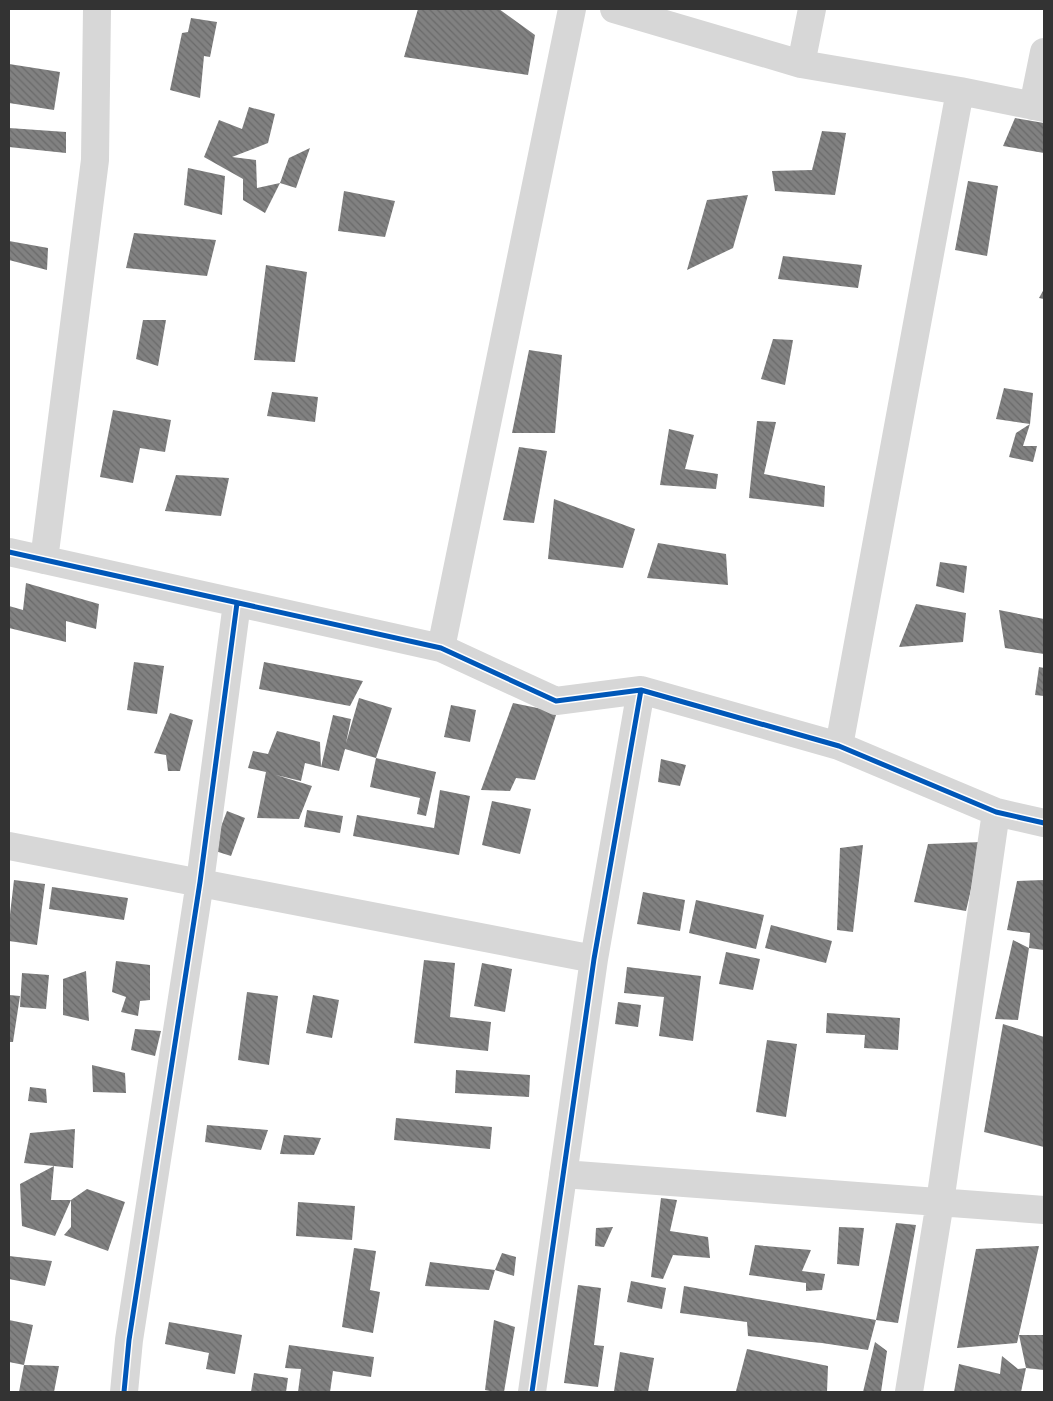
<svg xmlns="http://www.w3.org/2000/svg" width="1053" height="1401" font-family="'Source Sans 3',sans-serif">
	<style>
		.building { fill: url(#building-back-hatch) }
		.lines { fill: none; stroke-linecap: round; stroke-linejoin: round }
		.street { stroke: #d7d7d7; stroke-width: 28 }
		.cycleway-casing { stroke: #fff; stroke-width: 8 }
		.cycleway { stroke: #0057b8; stroke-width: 5 }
	</style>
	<defs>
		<pattern id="building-back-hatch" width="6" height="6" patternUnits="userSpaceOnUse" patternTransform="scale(1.25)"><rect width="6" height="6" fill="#818181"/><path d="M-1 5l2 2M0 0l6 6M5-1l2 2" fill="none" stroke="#6a6a6a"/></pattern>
	</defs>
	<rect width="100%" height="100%" fill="#fff"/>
	<path class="building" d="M418,9H499L535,35L528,75L404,57Z
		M191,18L217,22L210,57L204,56L200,98L170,90L182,33L188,32Z
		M9,64L60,72L54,110L9,103Z
		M249,107L275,114L268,143L232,157L256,160L257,188L280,183L265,213L243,200V179L204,157L219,120L242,129Z
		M1015,118L1044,123V153L1003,146Z
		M9,128L66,132V153L9,147Z
		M822,131L846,133L835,195L775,191L772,171L812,170Z
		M310,148L296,188L280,183L289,158Z
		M188,168L225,176L222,215L184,205Z
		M968,181L998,186L987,256L955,250Z
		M344,191L395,201L385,237L338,231Z
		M748,195L733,248L687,270L707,200Z
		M134,233L216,240L207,276L126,268Z
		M9,241L48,248L47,270L9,260Z
		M783,256L862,265L858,288L778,279Z
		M266,265L307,272L295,362L254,360Z
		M1044,289V299L1039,298Z
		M143,320H166L158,366L136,359Z
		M773,339L793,340L785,385L761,379Z
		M529,350L562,355L555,433H512Z
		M1004,388L1033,393L1030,424L996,419Z
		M272,392L318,397L315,422L267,416Z
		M113,410L171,420L165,452L140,448L133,483L100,477Z
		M757,421L776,422L764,474L825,486L824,507L749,498Z
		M1030,424L1023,446H1037L1033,462L1009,457L1016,433Z
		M669,429L694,435L685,469L718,474L716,489L660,485Z
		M519,447L547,451L534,523L503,520Z
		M176,475L229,478L221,516L165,511Z
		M554,499L635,529L623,568L548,559Z
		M658,543L726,554L728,585L647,578Z
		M940,562L967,566L964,593L936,586Z
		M26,583L99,604L96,629L66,621V642L9,628V606L23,610Z
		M916,604L966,613L963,642L899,647Z
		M999,610L1044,619V654L1005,648Z
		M134,662L164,666L157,714L127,710Z
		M264,662L363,681L350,706L259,689Z
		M1039,667L1044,668V696L1035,695Z
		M359,698L392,708L376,758L345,749L339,771L321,767L333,715L351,719L346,743Z
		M513,703L557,712L535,780L516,778L510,791L481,790Z
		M451,705L476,710L470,742L444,737Z
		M170,713L193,720L180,771H168L166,755L154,753Z
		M277,731L320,742L321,767L305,763L301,781L276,775L312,786L299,819L257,818L266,772L248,768L253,751L268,754Z
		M376,758L436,772L426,816L417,814L420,798L370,787Z
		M661,759L686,765L680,786L658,782Z
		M440,790L470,796L459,855L353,836L357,815L434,828Z
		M492,801L531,809L520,854L482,845Z
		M307,810L343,816L340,833L304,827Z
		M227,811L245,818L231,856L212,850Z
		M982,842L966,911L914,902L928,844Z
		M863,845L853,932L837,930L840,848Z
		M14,880L45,884L37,945L9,941V923Z
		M1044,880V950L1029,948L1030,933L1007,930L1017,881Z
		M52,887L128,898L124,920L49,909Z
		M643,892L685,900L680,931L637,924Z
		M696,900L764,915L756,949L689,933Z
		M771,925L832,941L826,963L765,948Z
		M1013,940L1029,948L1018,1020L995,1019Z
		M726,952L760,959L753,990L719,984Z
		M424,960L455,963L450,1017L491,1022L488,1051L414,1043Z
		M116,961L150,965V1000L140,1001L138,1016L121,1012L126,997L112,992Z
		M482,963L512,969L505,1012L474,1006Z
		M627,967L701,976L693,1041L659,1036L664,997L624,993Z
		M86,971L89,1021L63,1015V979Z
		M22,973L49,975L46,1009L20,1007Z
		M247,992L278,996L269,1065L238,1060Z
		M9,995L20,996L13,1042H9Z
		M313,995L339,1000L332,1038L306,1033Z
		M618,1002L641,1005L638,1027L615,1024Z
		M827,1013L900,1018L898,1050L864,1048L865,1035L826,1033Z
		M1003,1024L1044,1037V1147L984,1132Z
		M135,1029L161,1031L155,1056L131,1050Z
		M767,1040L797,1044L786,1117L756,1112Z
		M92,1065L125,1073L126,1093L93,1092Z
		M456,1070L530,1075L529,1097L455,1093Z
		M30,1087L46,1089L47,1103L28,1101Z
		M396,1118L492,1127L490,1149L394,1140Z
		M207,1125L268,1130L261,1150L205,1142Z
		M75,1129L73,1168L54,1166L51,1200H71L55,1236L22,1226L20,1184L54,1166L24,1163L30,1133Z
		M284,1135L321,1138L314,1155L280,1154Z
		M87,1189L125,1202L108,1251L64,1235L71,1227V1200Z
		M661,1198L677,1200L670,1231L708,1237L710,1258L673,1255L663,1279L651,1277Z
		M298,1202L355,1206L352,1240L296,1236Z
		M896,1223L916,1225L898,1323L876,1320Z
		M613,1227L604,1247L595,1246L596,1228Z
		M839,1227L864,1228L859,1266L837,1264Z
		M755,1245L811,1250L802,1271L825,1274L822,1290L806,1291V1283L749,1275Z
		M1039,1246L1017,1343L957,1348L976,1249Z
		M354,1248L376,1251L370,1290L380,1292L373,1333L342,1327Z
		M502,1253L516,1257L514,1276L495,1270Z
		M9,1256L52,1261L45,1286L9,1279Z
		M430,1262L495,1270L489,1290L425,1286Z
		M631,1281L666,1288L662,1309L627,1302Z
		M578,1285L601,1288L594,1345L604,1346L598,1387L564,1383Z
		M684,1286L876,1320L868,1350L822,1343L748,1336L747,1322L680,1313Z
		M9,1320L33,1325L24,1365L9,1362Z
		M494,1320L515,1327L504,1392H495L485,1390Z
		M169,1322L242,1335L235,1374L206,1369L209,1353L165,1344Z
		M1019,1335H1044V1370L1026,1368Z
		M875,1342L887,1351L881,1392H863Z
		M289,1345L374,1357L371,1377L333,1371L330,1392H298L301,1369L285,1368Z
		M747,1349L828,1366L827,1392H742L736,1391Z
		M620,1352L654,1358L648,1392L614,1391Z
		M1002,1356L1018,1369L1026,1368L1021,1392H954L959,1364L1000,1374Z
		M24,1365L59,1366L54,1392H19Z
		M254,1373L288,1378L286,1392H251Z"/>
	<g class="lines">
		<path class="street" d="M614,9L801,64L960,91L1044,108
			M801,64L812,9
			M1033,106L1044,52
			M9,552L441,648L556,701L641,690L839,746L996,812L1044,823
			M44,560L95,160L97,9
			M441,648L572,9
			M839,746L960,91
			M9,846L594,959
			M563,1174L1044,1210
			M124,1392L129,1340L200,882L237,603
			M532,1392L594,959L641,690
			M909,1392L940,1202L996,812"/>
		<g class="cycleway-casing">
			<path id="cycleway" d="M9,552L441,648L556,701L641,690L839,746L996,812L1044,823
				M124,1392L129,1340L200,882L237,603
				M532,1392L594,959L641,690"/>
		</g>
		<use href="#cycleway" class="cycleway"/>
	</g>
	<rect width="1053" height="1401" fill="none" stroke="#333333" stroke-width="20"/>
</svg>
